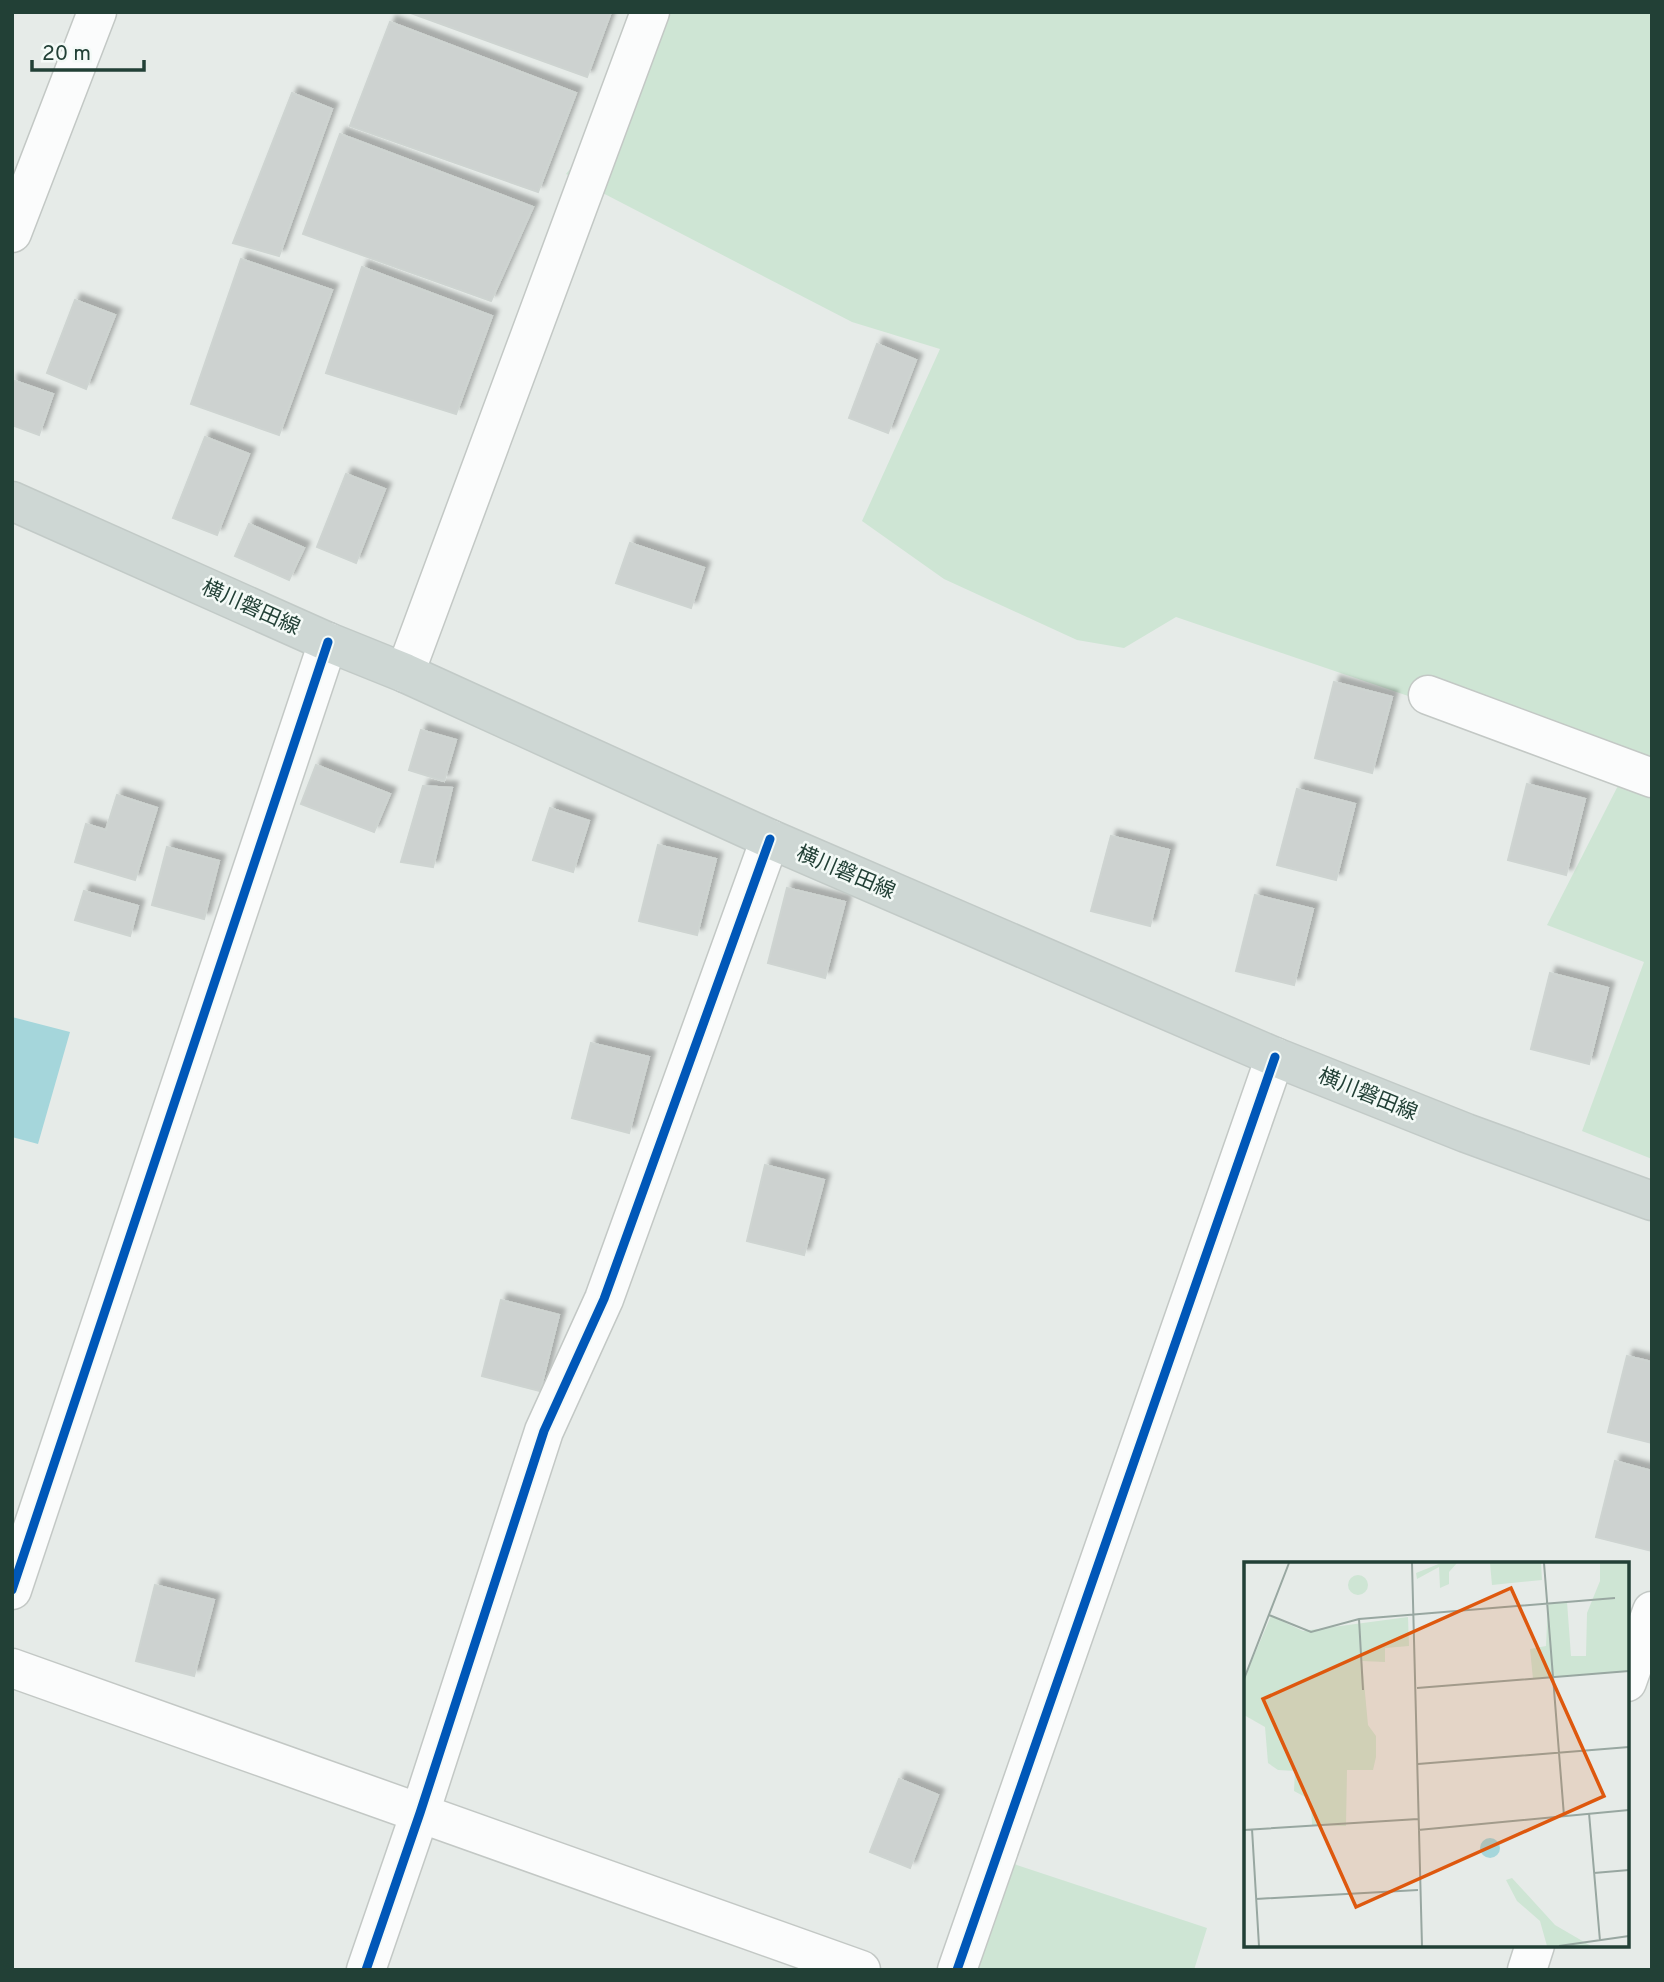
<svg xmlns="http://www.w3.org/2000/svg" width="1664" height="1982" font-family="Overpass,'Noto Sans JP',sans-serif">
	<style>
		.green { fill: #cee5d4 }
		.water { fill: #a5d6db }
		.building { fill: #cdd2d0; stroke: #ced4d1; stroke-width: 2; filter: url(#shadow) }
		.lines { fill: none; stroke-linecap: round; stroke-linejoin: round }
		.minor-casing { stroke: #c3c8c5; stroke-width: 41 }
		.major-casing { stroke: #c2cac7; stroke-width: 41 }
		.minor { stroke: #fbfcfc; stroke-width: 38 }
		.major { stroke: #ced7d4; stroke-width: 38 }
		.cycleway-casing { stroke: #f4faf7; stroke-width: 13 }
		.cycleway { stroke: #0057b8; stroke-width: 9 }
		.labels { text-anchor: middle; stroke-width: 5; stroke-linejoin: round; paint-order: stroke }
		.street-label { font-size: 21px; fill: #224036; stroke: #f4faf7 }
		.inset-road { fill: none; stroke: #98a7a1; stroke-width: 2 }
		.view { fill: #de580e; fill-opacity: 0.15; stroke: #de580e; stroke-width: 3.5 }
		.inset-edge { fill: none; stroke: #224036; stroke-width: 3.5 }
	</style>
	<defs>
		<filter id="shadow"><feDropShadow dx="6" dy="-6" stdDeviation="2" flood-color="#0004"/></filter>
	</defs>
	<rect width="100%" height="100%" fill="#e6ebe8"/>
	<path class="green" d="M650,12H841L846,14L850,12H1652V1159L1582,1131L1644,962L1547,925L1626,770L1176,617L1124,648L1077,640L944,579L862,521L940,349L852,322L566,174L610,121Z
		M996,1858L1207,1928L1194,1970H956Z"/>
	<path class="water" d="M12,1017L70,1032L38,1144L12,1137Z"/>
	<path class="building" d="M408,12H611L587,77Z
		M390,22L576,93L538,192L350,126Z
		M292,93L332,109L279,256L233,243Z
		M340,134L533,207L491,301L303,234Z
		M241,259L332,290L279,435L191,404Z
		M362,267L492,316L456,414L326,373Z
		M75,300L115,315L86,389L47,373Z
		M877,344L916,360L888,433L849,418Z
		M12,380L53,394L39,435L12,425Z
		M205,437L249,454L217,535L173,518Z
		M346,474L385,489L356,563L317,547Z
		M249,524L304,548L289,580L235,556Z
		M630,543L704,568L691,608L616,583Z
		M1334,682L1392,697L1372,773L1315,758Z
		M421,730L456,740L444,781L409,770Z
		M316,765L390,794L374,832L301,804Z
		M1527,784L1585,799L1566,875L1508,860Z
		M423,786L452,788L433,867L401,862Z
		M1297,789L1355,804L1336,880L1277,865Z
		M117,795L157,808L135,880L75,862L86,824L106,830Z
		M550,808L589,821L573,872L533,860Z
		M1111,836L1169,850L1150,926L1091,911Z
		M658,845L716,859L697,935L639,921Z
		M167,847L219,861L204,919L152,905Z
		M787,888L845,902L825,978L768,963Z
		M84,891L138,906L130,936L75,920Z
		M1255,895L1313,909L1294,985L1236,971Z
		M1550,973L1608,988L1589,1064L1531,1049Z
		M591,1043L649,1057L629,1133L572,1118Z
		M765,1165L824,1180L804,1255L747,1241Z
		M501,1300L559,1315L540,1391L482,1376Z
		M1627,1356L1652,1362V1443L1608,1432Z
		M1615,1461L1652,1471V1551L1596,1537Z
		M155,1585L214,1600L194,1676L136,1661Z
		M899,1779L938,1795L910,1868L870,1852Z"/>
	<g class="lines">
		<g class="minor-casing">
			<path id="minor" d="M12,233L97,12
				M405,673L650,12
				M1428,695L1652,778
				M12,1590L328,642
				M12,1668L861,1970
				M1627,1682L1652,1611
				M366,1970L420,1813L544,1431L604,1299L770,839
				M957,1970L1275,1057
				M1527,1970L1535,1945"/>
		</g>
		<g class="major-casing">
			<path id="major" d="M12,501L328,642L405,673L770,839L1275,1057L1466,1133L1652,1201"/>
		</g>
		<use href="#minor" class="minor"/>
		<use href="#major" class="major"/>
		<g class="cycleway-casing">
			<path id="cycleway" d="M12,1590L328,642
				M366,1970L420,1813L544,1431L604,1299L770,839
				M957,1970L1275,1057"/>
		</g>
		<use href="#cycleway" class="cycleway"/>
	</g>
	<g class="labels">
		<g class="street-label">
			<text transform="translate(251 607) rotate(24)" y="7">横川磐田線</text>
			<text transform="translate(846 872) rotate(23)" y="7">横川磐田線</text>
			<text transform="translate(1368 1094) rotate(22)" y="7">横川磐田線</text>
		</g>
	</g>
	<g transform="translate(1244 1562)">
		<rect width="385" height="385" fill="#e6ebe8"/>
		<path d="M197,1H213L205,10V22L196,26L195,5L173,17L172,11ZM246,1H297L298,18L248,23ZM356,1H385V109L289,117L286,87L302,84L304,42L323,40L327,94H342L343,51L356,19ZM104 23a10 10 0 1 1 20 0a10 10 0 1 1-20 0ZM27,54L59,69L164,55L165,84L141,86V100L118,99L124,163L132,174V195L129,208H103L102,264L68,263L67,238L50,229L51,209L34,208L24,201L21,165L0,153V117ZM268,316L311,363L347,384H303L296,359L273,339L262,318Z" fill="#cee5d4"/>
		<path d="M236 286a10 10 0 1 1 20 0a10 10 0 1 1-20 0Z" fill="#a5d6db"/>
		<path class="inset-road" d="M168,1L178,384M300,1L320,254M25,53L67,70L115,57L371,36M115,57L119,128M0,117L45,1M173,126L385,109M174,202L385,185M345,251L356,379M8,267L15,384M0,268L174,257M174,268L385,248M350,311L385,308M12,337L174,328M315,384L385,374"/>
		<path class="view" d="M267,26L360,234L112,345L19,137Z"/>
		<rect width="385" height="385" class="inset-edge"/>
	</g>
	<rect width="1664" height="1982" fill="none" stroke="#224036" stroke-width="28"/>
	<path d="M32 60v10h112v-10" fill="none" stroke="#224036" stroke-width="3.5"/>
	<text x="42" y="60" font-size="21" fill="#224036" stroke="#f4faf7" stroke-width="5" paint-order="stroke">20 m</text>
</svg>
